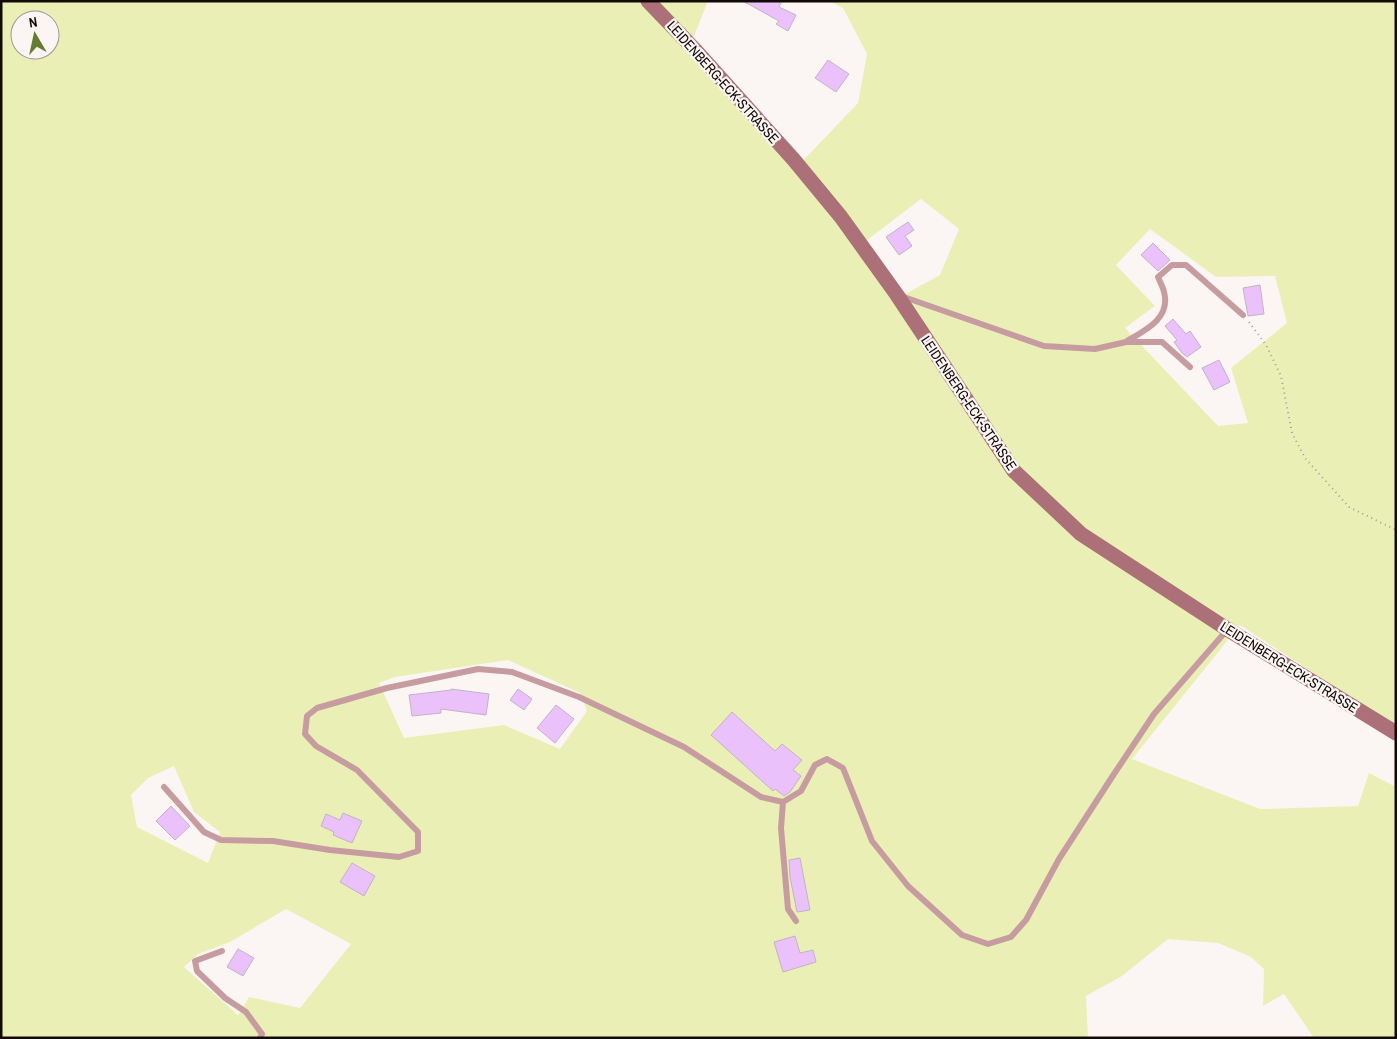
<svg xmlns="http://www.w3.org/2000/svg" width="1397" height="1039" font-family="'Archivo Narrow',sans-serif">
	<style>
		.green { fill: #eaf0b5; fill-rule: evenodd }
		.building { fill: #ebc1fc; stroke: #c1b3c6 }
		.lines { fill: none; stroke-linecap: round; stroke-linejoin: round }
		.path { stroke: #a49e9b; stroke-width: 2; stroke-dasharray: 1 4; stroke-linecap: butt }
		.lane { stroke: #c79ca1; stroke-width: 6 }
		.secondary { stroke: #ac7078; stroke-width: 15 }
		.labels { text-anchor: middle; stroke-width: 4.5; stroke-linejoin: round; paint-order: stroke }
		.street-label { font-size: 14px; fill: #120a07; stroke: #fbf6f4 }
	</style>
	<rect width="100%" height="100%" fill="#fbf6f4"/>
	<path class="green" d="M1,1H708L688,51L794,170L858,103L867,54L843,8L829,1H1396V727L1240,625L1132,759L1260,809L1358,806L1369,773L1396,787V1038H1314L1284,994L1263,1006L1264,969L1251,957L1218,943L1168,939L1122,976L1086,996L1088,1038H1ZM20,20H50V50H20ZM921,199L959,229L940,275L896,299L858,247ZM1150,229L1216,277L1275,276L1287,323L1231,368L1248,423L1218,426L1125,328L1155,306L1116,265ZM508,660L580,693L587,711L560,749L504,725L404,738L379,683L395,677ZM174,766L194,812L220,832L208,863L137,827L131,795L148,778ZM286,909L351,944L300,1008L249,997L238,1015L184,967L198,954L230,942Z"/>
	<path class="building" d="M743,1H782L779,7L796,15L788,31L776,24L779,21Z
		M828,60L849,74L836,92L815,78Z
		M908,222L914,230L905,236L912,246L899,255L886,237Z
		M1153,243L1170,260L1158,271L1141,255Z
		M1260,285L1264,314L1248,316L1243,288Z
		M1173,319L1186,334L1190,331L1201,347L1187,357L1182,353L1174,342L1177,340L1165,326Z
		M1219,360L1230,382L1214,390L1202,368Z
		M451,689L489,694L486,715L441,709V713L412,716L409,695L451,690Z
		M518,689L532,699L524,710L510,700Z
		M556,705L574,719L555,743L537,728Z
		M732,712L775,751L782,744L802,760L793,770L801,776L790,792L784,796L775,789L773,791L711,735Z
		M171,806L190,826L175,840L156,821Z
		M343,813L362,821L352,843L333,835L334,832L321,826L326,814L340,820Z
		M800,858L810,910L797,912L790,877L789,860Z
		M352,863L375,876L364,896L340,882Z
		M795,936L800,953L813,950L816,962L783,972L774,942Z
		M238,949L254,958L243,976L227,967Z"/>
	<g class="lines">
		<path class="path" d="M1249,322L1266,345L1281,376L1292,433L1305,458L1349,507L1396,530"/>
		<path class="lane" d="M901,296L1044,346L1095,349L1126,342H1162L1190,367
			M1127,341C1146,330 1171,318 1164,292C1163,287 1160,282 1158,277L1172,265H1186L1243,315
			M164,787L204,832L221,840L273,841L330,850L399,857L418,851V832L357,770L316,746L305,734L307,716L317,708L387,688L478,669L512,672L579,697L684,747L761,797L783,802
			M796,921L788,909L781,828L783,802L801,791L815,765L827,759L843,768L872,841L908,886L962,935L988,944L1011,937L1026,920L1059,859L1114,774L1154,714L1227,630
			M222,951L195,961L197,971L225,998L246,1012L262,1034L260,1038"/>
		<path class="secondary" d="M648,1L697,52L794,160L841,217L897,295L1014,471L1081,534L1227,629L1396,733"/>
	</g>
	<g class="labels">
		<g class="street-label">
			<text transform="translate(723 82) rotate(48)" y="5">LEIDENBERG-ECK-STRASSE</text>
			<text transform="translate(969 403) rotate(56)" y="5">LEIDENBERG-ECK-STRASSE</text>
			<text transform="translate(1289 667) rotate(32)" y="5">LEIDENBERG-ECK-STRASSE</text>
		</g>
	</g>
	<rect width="1397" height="1039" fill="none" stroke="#120a07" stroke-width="5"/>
	<g transform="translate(35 35) rotate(351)"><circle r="24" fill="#fbf6f4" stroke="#9e9895"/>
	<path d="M0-4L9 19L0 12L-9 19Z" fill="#657d30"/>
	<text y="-8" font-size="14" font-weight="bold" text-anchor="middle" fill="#120a07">N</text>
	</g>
</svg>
